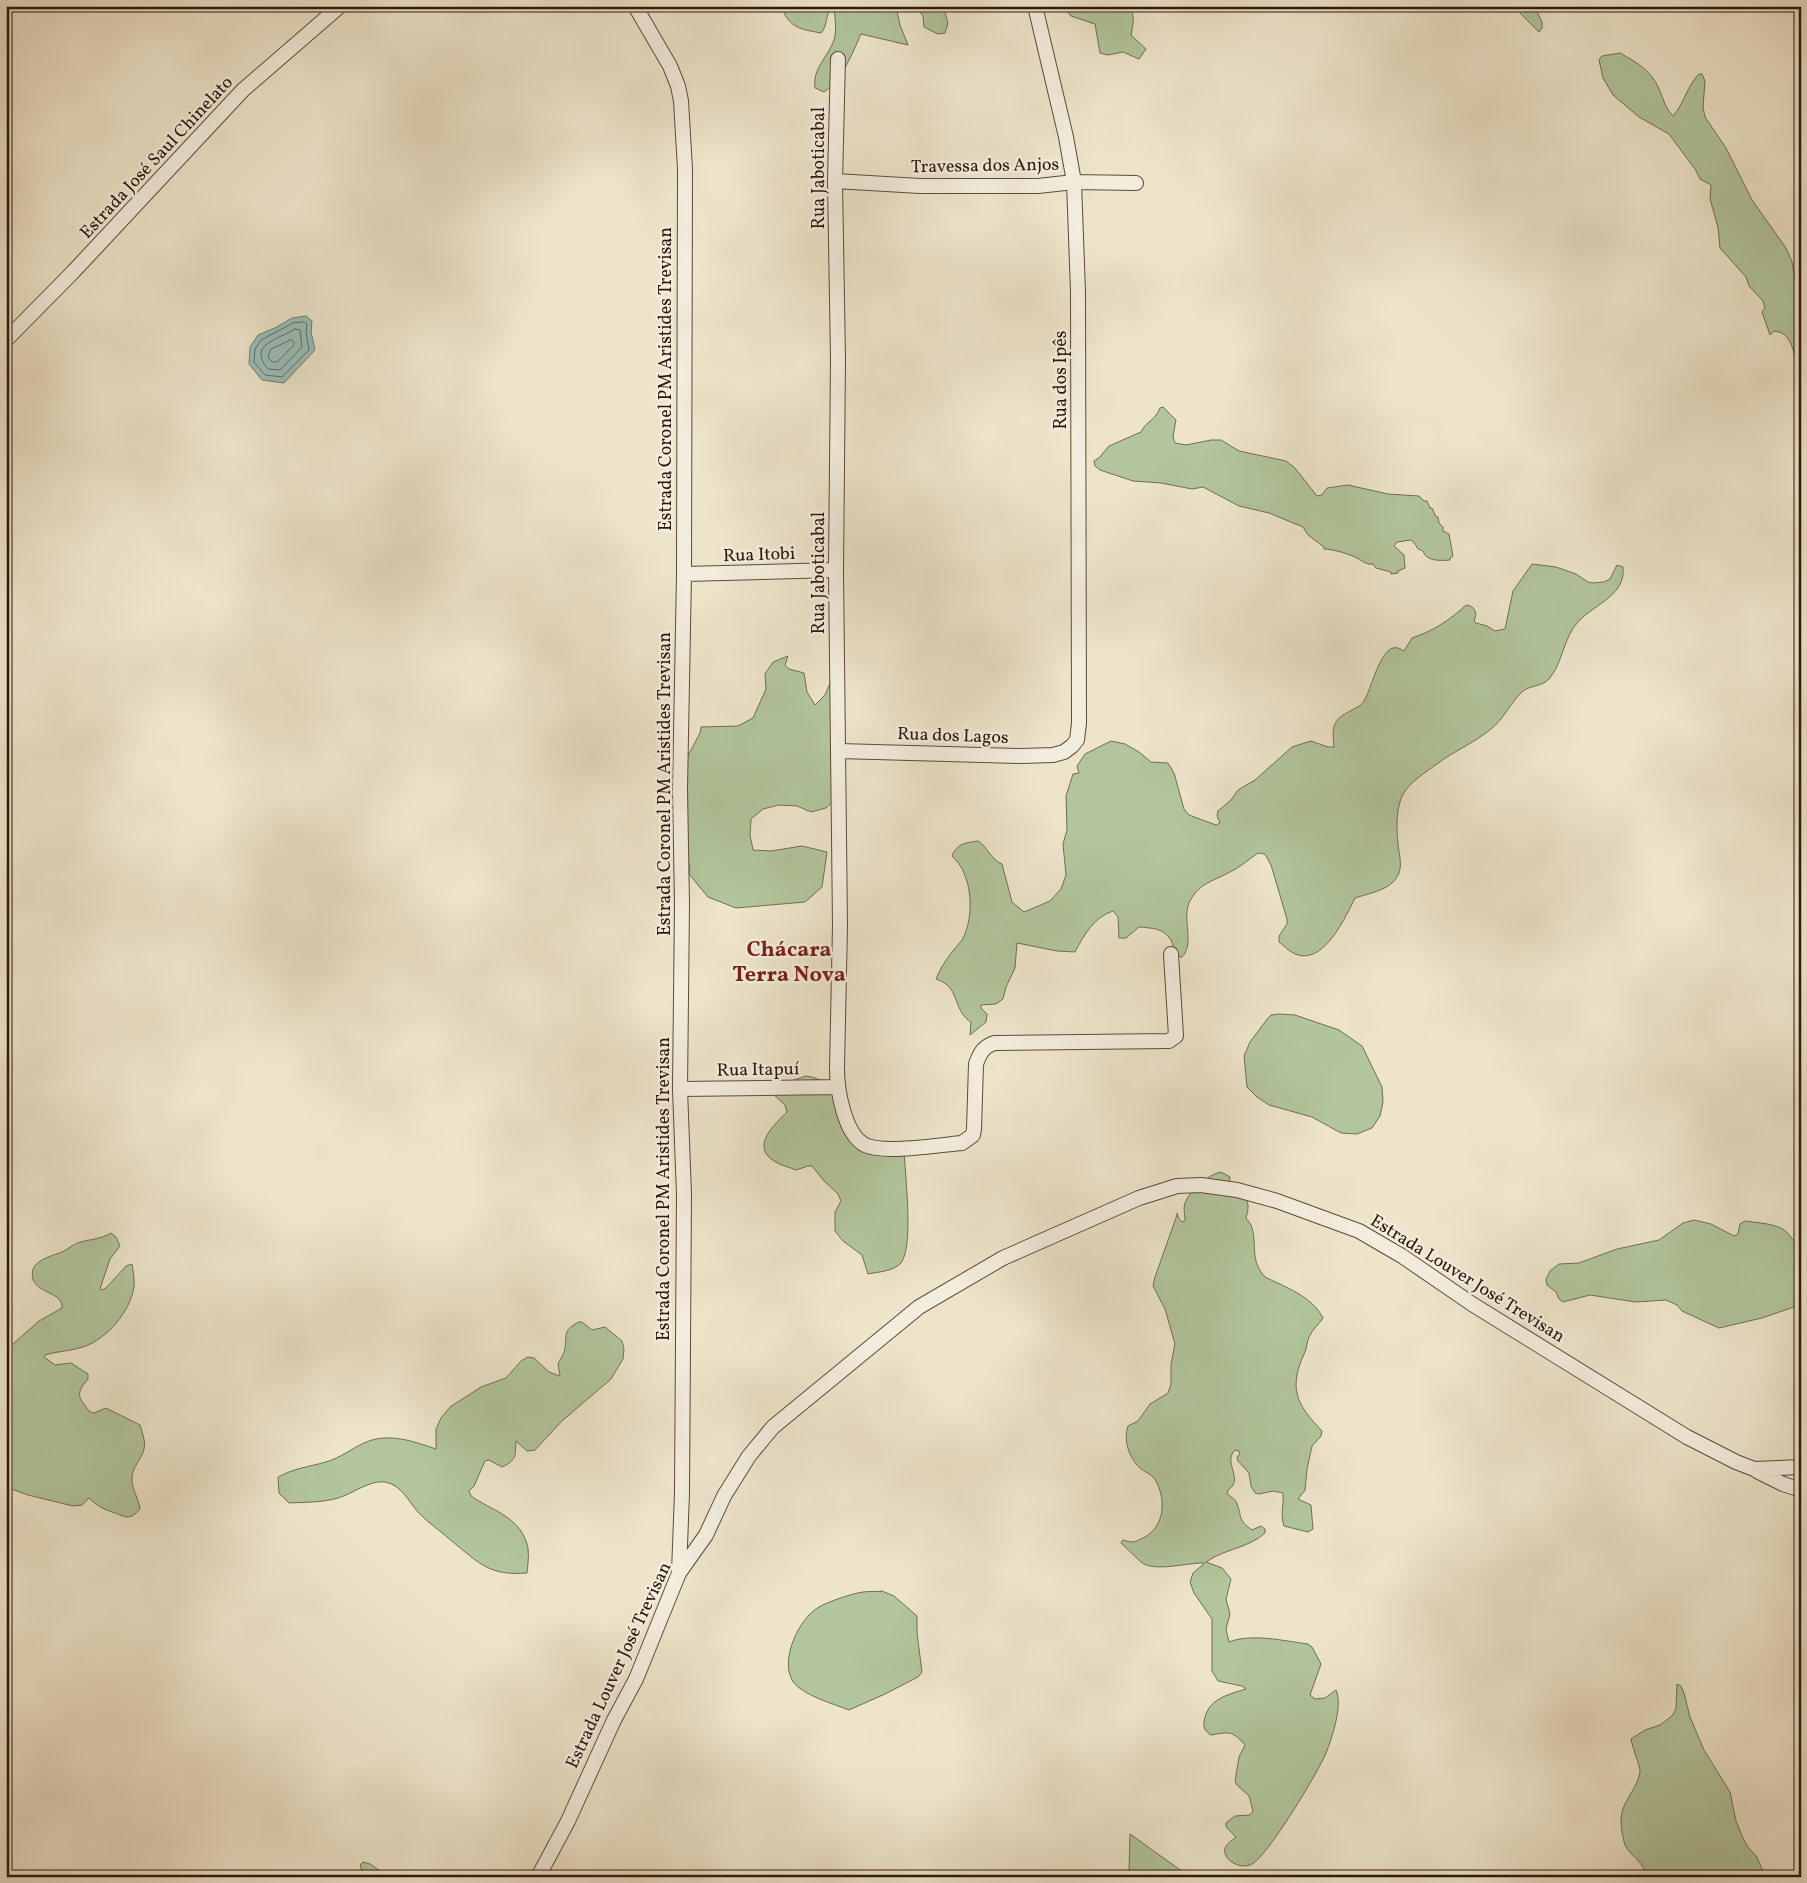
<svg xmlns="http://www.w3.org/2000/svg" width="1807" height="1883" font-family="Vollkorn,serif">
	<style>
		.green { fill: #b2c59c; stroke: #706e54 }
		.water { fill: #99beb8; stroke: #6e7b73 }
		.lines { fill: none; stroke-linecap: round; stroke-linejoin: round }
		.shore { stroke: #646a62; stroke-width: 1 }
		.minor-casing { stroke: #5e4a3c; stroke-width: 16 }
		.minor { stroke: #f3eddd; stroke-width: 14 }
		.labels { text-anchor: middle; stroke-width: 5; stroke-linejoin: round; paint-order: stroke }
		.street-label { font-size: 18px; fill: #2e160c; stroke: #f3eddd }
		.district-label { font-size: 22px; font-weight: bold; fill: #7a1f14; stroke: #f3eddd }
	</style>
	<rect width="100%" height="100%" fill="#ede4ca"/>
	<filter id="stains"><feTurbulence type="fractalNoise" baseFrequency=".004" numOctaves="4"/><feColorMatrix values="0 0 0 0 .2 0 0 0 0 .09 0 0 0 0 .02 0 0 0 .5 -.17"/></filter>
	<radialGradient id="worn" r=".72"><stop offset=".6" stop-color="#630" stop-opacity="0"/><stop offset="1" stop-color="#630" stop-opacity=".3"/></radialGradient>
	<path class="green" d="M786,6H896L900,25L908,45L861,34C853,52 841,82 824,92L815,88C812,69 828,57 834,40C837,30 835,19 834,8H831C825,16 828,25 821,33C805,30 792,29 784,13Z
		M915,6H943L948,23L945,33L938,34L924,27L923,16Z
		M1063,6H1128C1136,15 1133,24 1131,35L1146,49L1139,59L1123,52L1108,55L1100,53L1095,24L1071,16Z
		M1513,6H1534L1542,22V28L1539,32Z
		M1620,53C1639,64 1651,70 1660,91C1664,101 1666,109 1673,116C1684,104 1687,86 1699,74H1702L1705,81L1703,107L1705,117L1726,148L1752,200L1786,248L1792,262L1796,283L1801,293V379C1793,363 1797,333 1774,331L1770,335L1762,312L1765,308L1763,301L1749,286L1746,277L1720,248L1718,227L1710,199L1711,185L1700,179L1695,169L1669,134L1639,117L1613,95L1603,78L1599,60L1602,56Z
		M1163,407L1176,420L1173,437L1175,443L1186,445L1211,440H1221L1239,451L1286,461L1295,468L1317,496L1322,495L1327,488L1348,485L1388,494L1419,496L1424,501H1427L1430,508H1432L1436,517H1438L1439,523L1443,527V531L1449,534L1453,556L1450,558V560C1439,561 1426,561 1423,551L1418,549L1415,544L1411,540L1397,542L1394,546L1404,555L1405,568L1398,571V573L1391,574V572L1376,568L1373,564C1365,565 1362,560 1355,557C1348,554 1333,549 1324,549V547L1308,535L1303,527L1269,513L1239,506L1203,487L1192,489L1161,483L1133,481L1100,470L1095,466L1094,461L1099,458L1109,446L1141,432C1147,420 1154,422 1160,408Z
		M1532,564L1556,567L1576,574L1588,582L1593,583L1604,582L1610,579L1617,565L1623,567C1626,596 1594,604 1578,622C1563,638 1563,663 1549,679C1542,687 1529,685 1522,692C1510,703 1504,719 1491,729C1474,743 1454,751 1437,764C1426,772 1413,780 1405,791C1396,804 1396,827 1398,843C1399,857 1405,870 1393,882C1384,891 1367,894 1355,898C1346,916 1325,963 1298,955C1291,953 1285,947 1279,942V936L1287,924V919L1271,865L1265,854L1258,853C1248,860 1239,868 1228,873C1211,882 1198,884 1189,903C1182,920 1195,943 1182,957H1180C1174,952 1174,947 1171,940C1164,928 1151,928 1139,927L1126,938H1119L1118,917L1113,911C1094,917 1084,935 1075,952L1057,951L1017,943L1015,968L1006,987L1003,999L996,1004L981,1005V1008L987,1014L986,1022L970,1035L971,1022C968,1020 964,1017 962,1013C953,998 956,986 936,979C940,969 945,961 952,952C955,948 959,944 962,940C975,917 973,874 952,856C957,843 966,843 978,841C988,847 990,859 1002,864L1012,902L1024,912L1050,901L1061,889L1066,875L1063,844L1067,830L1066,796L1073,774L1079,773L1077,766L1085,754L1111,741L1125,744L1139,752L1151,762L1168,763L1174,773L1184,809L1189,815L1216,825L1220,823L1217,816L1218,811L1231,800L1238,790L1255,780L1292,747L1311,741L1328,747H1334C1332,726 1332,720 1352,710C1356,708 1362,705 1364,701C1371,690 1379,652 1393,648C1397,647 1401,649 1404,651L1412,638C1433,631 1450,620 1466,605C1475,606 1478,613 1474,621L1476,623L1487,626L1495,631L1505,629L1513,591Z
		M788,656L785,665L789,669L804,673L807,692L815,705L825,695L831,681L837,798L826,808L811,812L797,806L779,805L763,809L751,819L750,835L753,850L771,851L802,846L827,852L822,887L805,902L736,908L708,897L689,874L690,868L680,829L682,767L700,733L701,727L738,726L753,718L766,689L765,674L773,662Z
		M1279,1014L1295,1015L1339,1030L1362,1046L1382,1087L1383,1102L1380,1116L1372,1128L1357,1134L1341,1133L1312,1117L1269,1105L1257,1097L1247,1087L1244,1056L1250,1042L1268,1018L1271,1015Z
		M806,1076C836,1080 831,1101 846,1119C851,1125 860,1135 867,1138C879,1144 893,1142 904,1151C905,1173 914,1246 901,1263C894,1271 878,1272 868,1274L862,1255L843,1241L835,1231V1212L841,1201L838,1194L824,1181L812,1166H808L796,1170C789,1167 780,1165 774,1161C750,1146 775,1124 787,1112L785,1105L773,1094L776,1086Z
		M1221,1172L1230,1177L1229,1185C1244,1196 1252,1198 1246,1218C1248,1221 1252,1225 1252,1228C1257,1246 1250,1261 1265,1277C1285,1287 1312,1296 1323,1318C1319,1324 1312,1330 1309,1337C1307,1341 1307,1347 1305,1352C1288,1388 1296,1404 1322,1431L1321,1436L1312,1446L1307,1469L1305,1490L1298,1499L1311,1505L1313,1529L1308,1532L1284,1526C1280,1514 1284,1505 1283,1493L1273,1491L1259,1494L1255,1493L1251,1486L1249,1473L1238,1461L1237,1457L1240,1454L1239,1451L1235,1450C1222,1463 1245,1479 1228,1490L1227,1494C1230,1496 1235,1499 1236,1502C1243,1516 1236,1519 1252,1530L1261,1526L1265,1529V1533C1249,1548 1224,1549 1206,1562L1222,1568L1231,1579L1226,1599L1230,1614L1226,1629L1229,1642C1252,1633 1284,1641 1308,1644L1312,1647L1321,1664L1310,1695L1315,1699L1325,1698L1336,1690C1343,1705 1332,1738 1326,1753C1319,1771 1267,1857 1252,1864C1242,1870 1222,1861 1225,1848C1227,1843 1233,1840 1236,1837L1226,1827V1823L1235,1816L1250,1815L1253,1811L1249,1796L1237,1785L1235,1781L1239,1757L1245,1745C1232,1730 1229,1732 1211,1735C1206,1732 1203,1728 1204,1722C1207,1699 1227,1695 1246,1689L1242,1686L1218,1681L1212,1671V1619L1194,1593L1190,1582L1193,1573L1205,1563C1188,1562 1155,1573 1141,1562C1134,1556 1128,1549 1121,1543L1123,1540C1126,1541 1131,1542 1134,1542C1137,1541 1142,1538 1145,1537C1164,1526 1166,1502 1157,1483C1154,1475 1146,1473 1140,1468C1129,1458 1123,1440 1128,1426L1138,1421L1150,1404L1168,1393L1171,1384V1364L1175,1344L1165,1309L1153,1286L1155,1277L1177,1215V1213L1179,1219L1182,1222L1185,1220C1185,1215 1183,1208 1185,1203C1190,1190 1207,1175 1221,1172Z
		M1694,1220L1711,1224L1734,1236L1738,1234L1740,1224L1745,1221C1757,1223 1774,1223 1784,1230C1790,1234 1793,1242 1801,1247V1306L1794,1307L1762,1318L1719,1328L1682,1311L1677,1305L1666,1300L1636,1302L1590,1295L1563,1302L1559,1299L1556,1292L1547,1285L1546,1279L1550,1271L1559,1264L1579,1263L1617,1249L1659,1240L1683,1223Z
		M111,1233L116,1237L120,1246L110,1259L100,1289L102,1290L106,1288L126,1266L132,1264C133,1271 135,1281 134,1287C130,1312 107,1339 83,1347C71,1351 58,1351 45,1355L44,1357L55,1365L71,1363L88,1374V1379C75,1394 78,1397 90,1412L94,1413L106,1408L140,1425C142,1433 146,1441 144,1449C142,1459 132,1467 132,1478C131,1488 139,1499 140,1509C129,1522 125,1516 112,1512C101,1508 98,1506 89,1498L82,1505L73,1506L28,1495L6,1487V1350L39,1321L62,1308C64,1293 37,1293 33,1279C28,1260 51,1257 64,1251C69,1248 75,1243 81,1242C92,1239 101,1239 111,1233Z
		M579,1322H582L592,1330L605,1327L622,1341L624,1349L623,1359L611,1379L562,1421L535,1450L527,1451L516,1441C515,1456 517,1460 502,1467L489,1460L485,1461L474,1486L469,1491L471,1496C491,1510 517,1516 526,1541C530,1550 528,1563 527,1573C490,1576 480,1564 453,1542C442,1532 428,1523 418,1512C408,1501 402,1485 385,1482C373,1480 357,1490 346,1495C329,1503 307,1502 289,1503L279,1493L278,1477C295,1468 308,1467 326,1462C340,1458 351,1449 364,1443C387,1432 413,1441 436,1449V1429L441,1418L450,1407L481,1387L506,1378L521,1361L528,1357L534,1358L549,1372L560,1376L558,1364C560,1359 564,1354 565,1349C567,1333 563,1330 579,1322Z
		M882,1591L894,1596L917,1616V1633L922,1672L918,1677L885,1694L849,1710C834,1704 805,1696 794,1683C778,1662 799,1618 819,1607C827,1602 854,1593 863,1592C869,1591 876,1592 882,1591Z
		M1677,1684L1681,1686L1684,1693L1690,1717L1704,1750L1730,1792L1736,1821L1742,1836L1748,1847L1756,1856L1766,1877H1646C1645,1862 1631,1857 1625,1845C1623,1839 1621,1828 1621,1822C1620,1802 1637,1791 1640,1772C1641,1768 1632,1747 1631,1739L1645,1730L1660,1725L1673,1715L1676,1708Z
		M1130,1834L1190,1877H1132L1129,1872Z
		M363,1862L370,1864L389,1877H364L360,1865Z"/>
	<path class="water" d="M306,316L312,321L311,332L315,350L284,383L262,380L249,364L250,347L258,335L277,327L292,318Z"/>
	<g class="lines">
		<path class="shore" d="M304,322L307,324L306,332L309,350L282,377L265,375L254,362L255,349L261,340L293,323Z
			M295,329L300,330L302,347L280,370L268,369C247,344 278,340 295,329Z
			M291,340L294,342V345L277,362H272L268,357L270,350Z"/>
		<g class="minor-casing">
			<path id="minor" d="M635,6L670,66L678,86L681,101L685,169L684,574L680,789L682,904L680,1089L684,1194L682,1493L679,1572
				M838,59L835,181L838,359L836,570L840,926L837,1068C837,1089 844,1134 865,1145C883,1154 940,1145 962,1143L973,1135L974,1129L976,1064C980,1053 983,1047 994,1043L1169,1041L1176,1036L1171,954
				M835,181L920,186H1038L1074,182L1136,183
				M6,340L73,272L243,90L340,6
				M684,574L836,570
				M839,751L1022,756L1053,755L1064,752L1072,746L1077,740L1079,723L1078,292L1074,182L1066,137L1035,6
				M680,1089L837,1087
				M1757,1471L1783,1484L1801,1490
				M538,1877L568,1821L614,1720L636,1679L679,1573L706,1535L724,1496L749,1456L773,1427L919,1307L1003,1258L1139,1198L1177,1186L1201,1185L1237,1190L1277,1201L1359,1231L1402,1256L1472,1304L1687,1437L1736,1462L1754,1469L1801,1467"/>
		</g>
		<use href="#minor" class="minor"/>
	</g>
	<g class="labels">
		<g class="street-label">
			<text transform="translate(156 157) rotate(-47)" y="6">Estrada José Saul Chinelato</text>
			<text transform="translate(985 165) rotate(-1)" y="6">Travessa dos Anjos</text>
			<text transform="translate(818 168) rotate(-90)" y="6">Rua Jaboticabal</text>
			<text transform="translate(665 379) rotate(-90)" y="6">Estrada Coronel PM Aristides Trevisan</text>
			<text transform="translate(1060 380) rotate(-90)" y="6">Rua dos Ipês</text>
			<text transform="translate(759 554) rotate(-2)" y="6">Rua Itobi</text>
			<text transform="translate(818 573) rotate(-90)" y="6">Rua Jaboticabal</text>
			<text transform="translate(953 735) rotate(2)" y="6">Rua dos Lagos</text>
			<text transform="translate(664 784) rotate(-90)" y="6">Estrada Coronel PM Aristides Trevisan</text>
			<text transform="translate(758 1069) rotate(-1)" y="6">Rua Itapuí</text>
			<text transform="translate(663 1189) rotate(-90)" y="6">Estrada Coronel PM Aristides Trevisan</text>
			<text transform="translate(1468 1278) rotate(32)" y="6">Estrada Louver José Trevisan</text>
			<text transform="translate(618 1665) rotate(-65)" y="6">Estrada Louver José Trevisan</text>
		</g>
		<g class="district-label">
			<text x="789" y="956">Chácara<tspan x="789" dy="25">Terra Nova</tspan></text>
		</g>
	</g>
	<rect width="1807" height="1883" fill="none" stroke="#ede4ca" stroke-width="25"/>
	<rect x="8" y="8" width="1792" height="1868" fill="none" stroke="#2e160c" stroke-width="2.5"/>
	<rect x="12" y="12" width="1782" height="1858" fill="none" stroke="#2e160c"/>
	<rect width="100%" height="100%" filter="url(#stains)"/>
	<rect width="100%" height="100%" fill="url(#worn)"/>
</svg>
